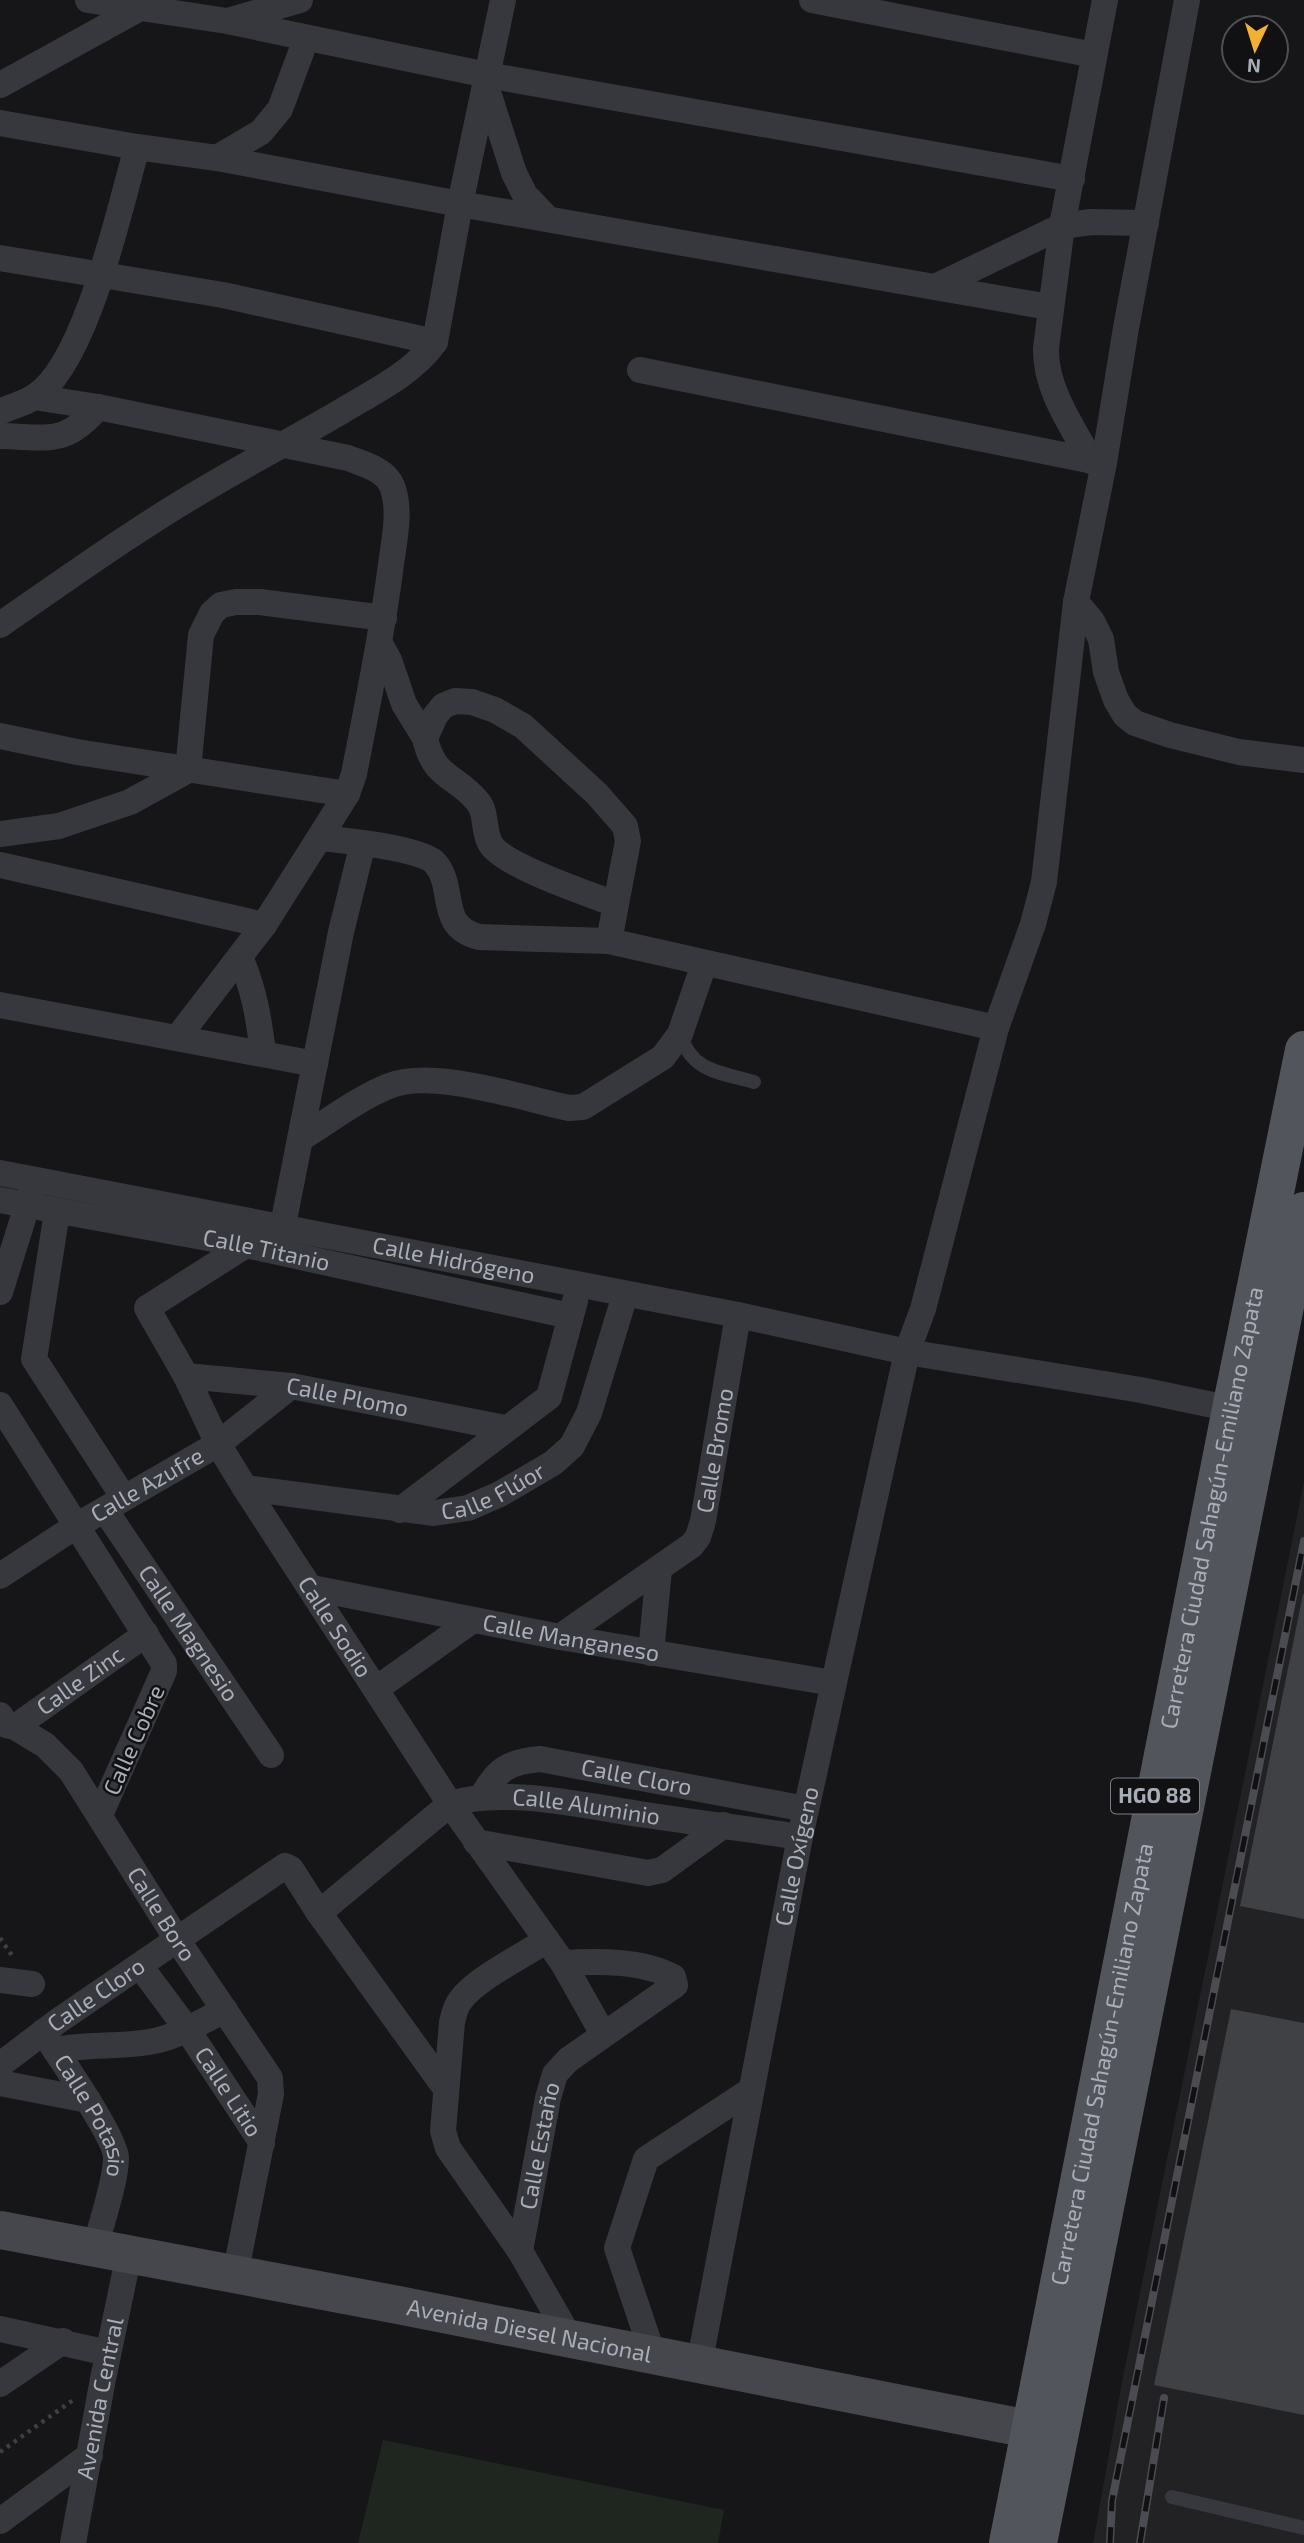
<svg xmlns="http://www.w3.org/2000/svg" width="1304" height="2543" font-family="'Exo 2',sans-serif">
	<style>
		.built { fill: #222225 }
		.green { fill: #1e261f }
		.building { fill: #404145 }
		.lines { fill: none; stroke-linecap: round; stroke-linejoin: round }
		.path { stroke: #3d3f44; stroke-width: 4.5; stroke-dasharray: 3.5 5; stroke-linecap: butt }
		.lane { stroke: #37383d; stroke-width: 14 }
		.street { stroke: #37383d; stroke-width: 26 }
		.secondary { stroke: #45474d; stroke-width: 38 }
		.primary { stroke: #53555c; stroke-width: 38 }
		.rail-casing { stroke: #4a4c52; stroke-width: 8 }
		.rail { stroke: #111113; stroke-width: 5; stroke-dasharray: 16; stroke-linecap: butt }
		.labels { text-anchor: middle; stroke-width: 5; stroke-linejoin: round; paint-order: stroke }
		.shield { fill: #111113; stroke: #7b7e86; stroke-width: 2 }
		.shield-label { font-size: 21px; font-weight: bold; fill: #a8adb8 }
		.street-label { font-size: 23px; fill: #a8adb8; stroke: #111113 }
	</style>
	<rect width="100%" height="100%" fill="#161618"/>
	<path class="built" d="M1304,1482V2543H1093L1122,2382Z"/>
	<path class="green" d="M383,2440L724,2510L718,2543H358Z"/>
	<path class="building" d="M1303,1594H1304V1919L1240,1906Z
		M1231,2009L1304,2023V2415L1154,2385Z"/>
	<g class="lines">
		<path class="path" d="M0,1938L13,1957
			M0,2452L76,2398"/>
		<path class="lane" d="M680,1034C692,1072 719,1072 754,1082
			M1172,2497L1304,2528"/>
		<g class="street">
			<path d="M88,0L227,21L487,75L1072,179"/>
			<path d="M812,0L1094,55"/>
			<path d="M231,20L300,0"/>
			<path d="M0,85L140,8"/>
			<path d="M486,86L514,173L525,195L547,218"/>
			<path d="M0,123L137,147L217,158L460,204L1049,307"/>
			<path d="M217,158L261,132L280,109L306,39"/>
			<path d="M0,258L223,295L435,342"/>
			<path d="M935,287L1062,226L1091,222L1146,223"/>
			<path d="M640,370L1103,463"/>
			<path d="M34,397L98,407L348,458C363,464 385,469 392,486C402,512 393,545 390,572C381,640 367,707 354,774L347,794L264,925L178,1037"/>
			<path d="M0,412C11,406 24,404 34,397C86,365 120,207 137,147"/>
			<path d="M0,436C48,437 65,446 98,407"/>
			<path d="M1091,461C1072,426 1045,389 1046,348L1062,226L1105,0"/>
			<path d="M1076,602L1092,621L1101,639L1106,672L1116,700L1125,715L1135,723L1170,735L1239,752L1304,760"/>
			<path d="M0,625C68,578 136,529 208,487C252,461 298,437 342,411C375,391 413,373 435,342L460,204L503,0"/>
			<path d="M380,644L389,660L404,704L425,738L435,716L443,706L455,701L472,702L495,710L523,726L597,794L625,826L628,841L609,941"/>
			<path d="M0,736L77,752L347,794"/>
			<path d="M425,738C434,780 456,774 478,802C487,813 483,830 490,843C501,865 589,894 615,904"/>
			<path d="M0,834L59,826L130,802L188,770L201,635L212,613L221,605L236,602H260L384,618"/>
			<path d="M320,838C341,840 423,848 435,863C457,888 436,926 479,937L609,941L996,1028"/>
			<path d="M0,865L264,925"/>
			<path d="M240,957C254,989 259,1019 263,1053"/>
			<path d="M0,1005L315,1064"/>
			<path d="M300,1139C329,1121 357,1099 389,1086C432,1068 522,1098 569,1108L583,1107L663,1057L680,1034L704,964"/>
			<path id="s1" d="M0,1173L738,1315L907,1352L1141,1390L1246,1412"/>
			<path id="s2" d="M0,1200L246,1245L570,1316"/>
			<path d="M57,1212L34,1359L124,1498"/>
			<path d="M282,1230L341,932L363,843"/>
			<path id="s3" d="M246,1245L147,1308L186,1376L218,1444L245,1488L450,1804L563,1963L603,2034"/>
			<path d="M0,1292L32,1190"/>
			<path id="s4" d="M186,1376L291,1386L505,1428"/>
			<path d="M0,1405L164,1664V1671L100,1815"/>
			<path id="s5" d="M245,1488L434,1513L468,1508L500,1494L553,1463L572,1446L589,1413L625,1295"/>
			<path id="s6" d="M105,1510L271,1755"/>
			<path d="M400,1510L549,1397L575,1301"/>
			<path id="s7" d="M0,1576L76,1526L218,1444L291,1386"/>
			<path id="s8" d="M312,1588L560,1637L833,1683"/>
			<path id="s9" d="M560,1637L692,1545L698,1537L703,1521L738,1315"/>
			<path d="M651,1653L659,1569"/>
			<path d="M376,1689L473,1620"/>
			<path id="s10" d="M0,1715L6,1725L15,1727L45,1745L71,1771L178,1941L270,2078L271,2094L235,2275"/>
			<path id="s11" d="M15,1727L146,1634"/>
			<path id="s12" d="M482,1797C497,1769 508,1762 540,1759L806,1809"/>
			<path d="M476,1842L648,1873L662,1870L724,1825"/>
			<path id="s13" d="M319,1913L450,1804C505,1786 589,1807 646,1815C698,1823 749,1829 800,1837"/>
			<path d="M547,1940C524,1955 474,1980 460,2001C455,2007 454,2015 452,2022L443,2131L448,2148L520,2251L571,2340"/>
			<path id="s14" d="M140,1966L187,2029L262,2143"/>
			<path d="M0,1980L32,1984"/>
			<path id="s15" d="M43,2032C57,2053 116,2138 116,2158C116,2181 101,2224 95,2248"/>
			<path d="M55,2050C86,2044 118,2047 149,2042C176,2038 200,2022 225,2010"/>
			<path id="s16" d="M0,2065L58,2021L285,1866L291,1869L319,1913L446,2089"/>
			<path d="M0,2083L88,2100"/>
			<path id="s17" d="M520,2251L548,2098L555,2074L568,2060L675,1985L673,1977C642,1960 597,1961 563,1963"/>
			<path d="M0,2329L108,2353"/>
			<path d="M653,2355L617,2248L646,2159L751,2090"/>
			<path id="s18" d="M699,2365L800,1837L907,1352L923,1309L996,1028L1033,924L1044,882L1076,602L1104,463L1126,328L1187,0"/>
			<path d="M0,2384L63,2341"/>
			<path d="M0,2521L90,2455"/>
			<path id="s19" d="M73,2543L103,2379L129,2254"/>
		</g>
		<path class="secondary" id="s20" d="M0,2230L398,2305L1059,2435"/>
		<g class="primary">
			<path id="s21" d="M1008,2543L1231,1409L1304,1050"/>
			<path d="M1038,2543L1304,1211"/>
		</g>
		<g class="rail-casing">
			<path id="rail" d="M1110,2543L1112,2501L1304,1541
				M1140,2543L1164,2398"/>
		</g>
		<use href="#rail" class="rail"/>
	</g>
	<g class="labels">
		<rect class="shield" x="1111" y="1778.5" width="88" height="35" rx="5"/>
		<g class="shield-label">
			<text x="1155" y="1803">HGO 88</text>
		</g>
		<g class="street-label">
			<text dy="8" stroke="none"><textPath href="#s2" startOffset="271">Calle Titanio</textPath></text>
			<text dy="8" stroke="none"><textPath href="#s1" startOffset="462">Calle Hidrógeno</textPath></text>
			<text dy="8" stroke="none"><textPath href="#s4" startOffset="163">Calle Plomo</textPath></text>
			<text dy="8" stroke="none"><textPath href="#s9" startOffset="259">Calle Bromo</textPath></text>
			<text dy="8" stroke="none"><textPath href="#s7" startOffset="173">Calle Azufre</textPath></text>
			<text dy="8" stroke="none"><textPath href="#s5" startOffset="254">Calle Flúor</textPath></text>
			<text dy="8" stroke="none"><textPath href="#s21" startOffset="1055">Carretera Ciudad Sahagún-Emiliano Zapata</textPath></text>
			<text dy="8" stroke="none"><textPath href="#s3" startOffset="488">Calle Sodio</textPath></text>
			<text dy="8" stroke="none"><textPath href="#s6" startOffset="149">Calle Magnesio</textPath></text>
			<text dy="8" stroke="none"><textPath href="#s8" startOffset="264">Calle Manganeso</textPath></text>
			<text dy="8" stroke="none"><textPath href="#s11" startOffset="80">Calle Zinc</textPath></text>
			<text transform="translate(134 1740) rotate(-66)" y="8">Calle Cobre</text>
			<text dy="8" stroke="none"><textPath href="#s12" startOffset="172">Calle Cloro</textPath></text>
			<text dy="8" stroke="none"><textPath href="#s13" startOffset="308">Calle Aluminio</textPath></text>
			<text dy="8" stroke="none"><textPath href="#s18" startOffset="518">Calle Oxígeno</textPath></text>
			<text dy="8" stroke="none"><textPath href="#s10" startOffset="262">Calle Boro</textPath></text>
			<text dy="8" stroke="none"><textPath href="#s16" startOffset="119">Calle Cloro</textPath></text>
			<text dy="8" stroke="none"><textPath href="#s21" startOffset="488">Carretera Ciudad Sahagún-Emiliano Zapata</textPath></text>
			<text dy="8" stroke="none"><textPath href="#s14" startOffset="154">Calle Litio</textPath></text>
			<text dy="8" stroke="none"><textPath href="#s15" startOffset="98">Calle Potasio</textPath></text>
			<text dy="8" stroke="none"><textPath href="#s17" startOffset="107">Calle Estaño</textPath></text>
			<text dy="8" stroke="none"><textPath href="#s20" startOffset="539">Avenida Diesel Nacional</textPath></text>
			<text dy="8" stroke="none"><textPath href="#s19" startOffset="147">Avenida Central</textPath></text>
		</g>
	</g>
	<g transform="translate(1255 49) rotate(184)"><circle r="33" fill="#111113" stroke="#4d4f55" stroke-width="2"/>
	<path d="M0-5L12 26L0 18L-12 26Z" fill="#f2b134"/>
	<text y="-10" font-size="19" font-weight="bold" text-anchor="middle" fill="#a8adb8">N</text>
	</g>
</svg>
